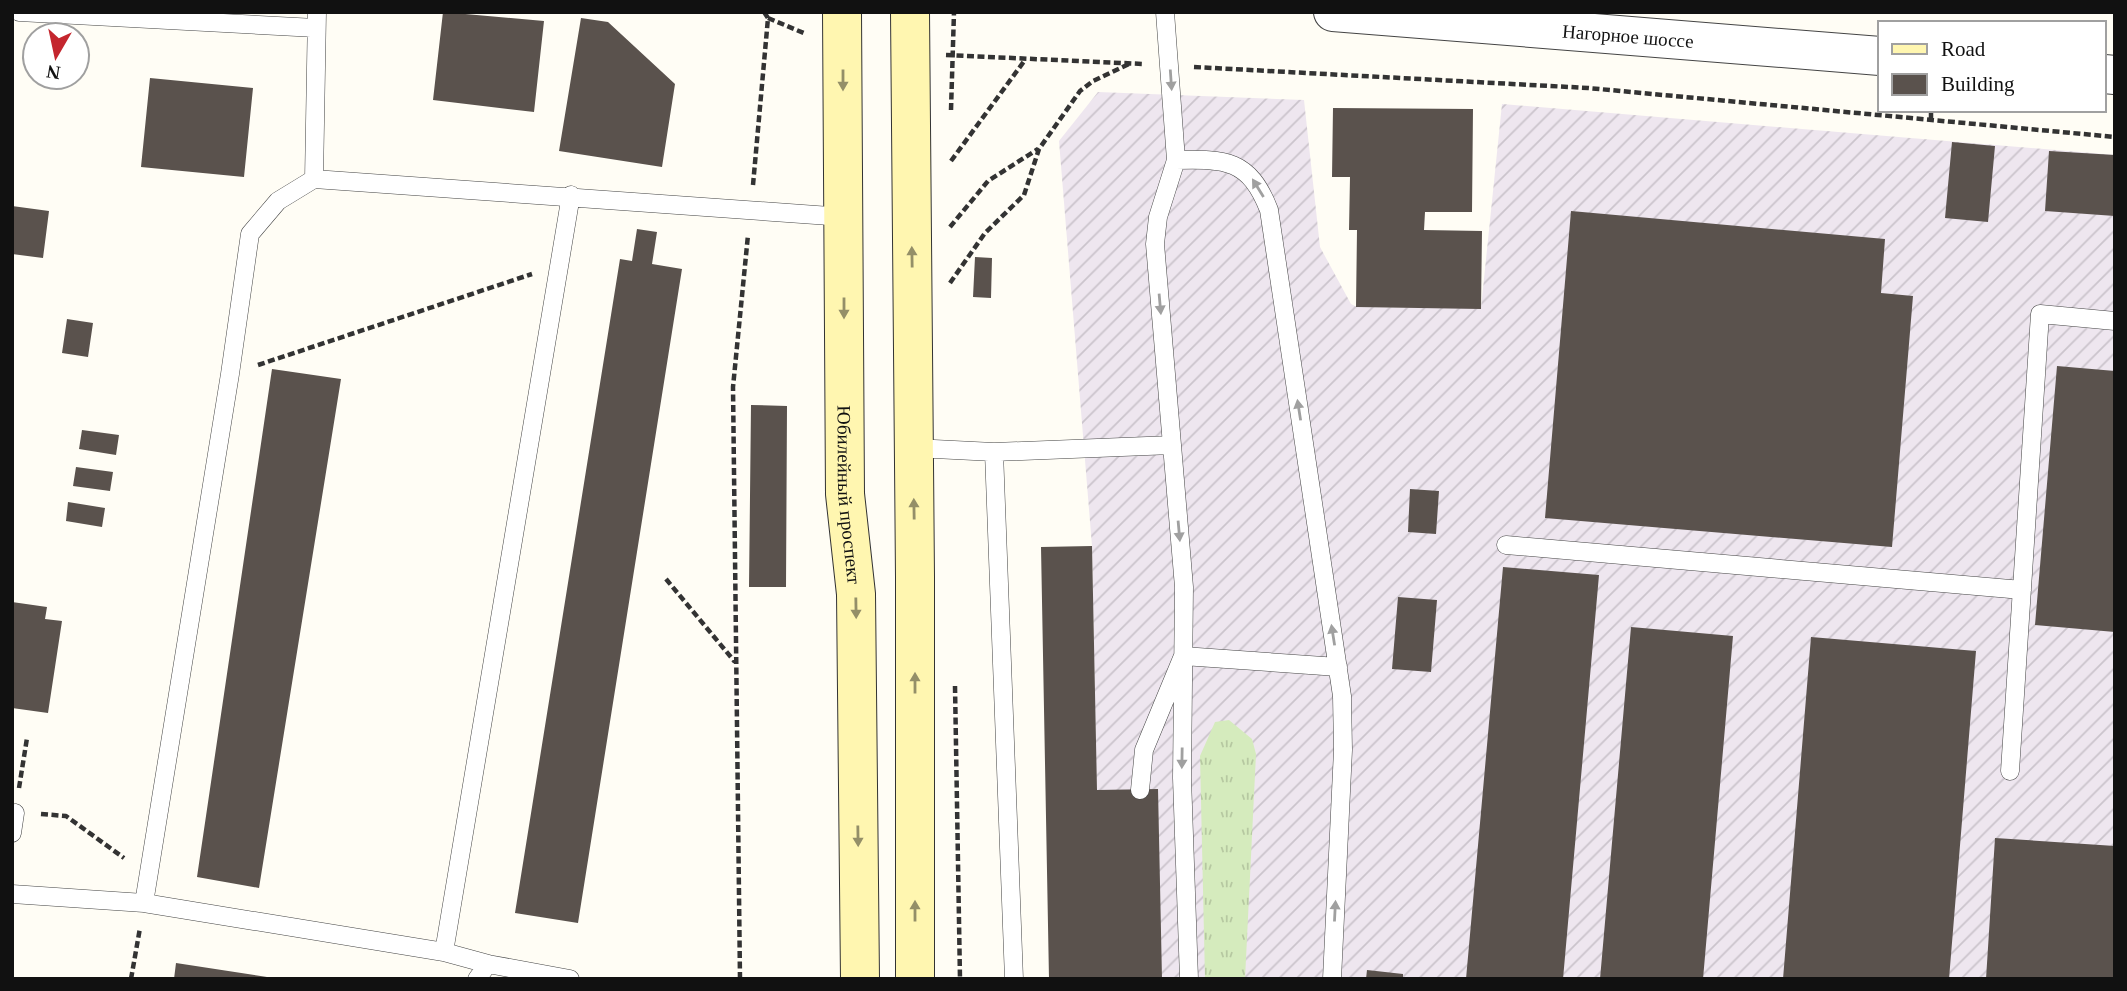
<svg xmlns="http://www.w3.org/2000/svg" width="2127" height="991" font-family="'Times New Roman',serif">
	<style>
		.industrial { fill: url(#industrial-furrows) }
		.grass { fill: url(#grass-tufts) }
		.building { fill: #5a524d }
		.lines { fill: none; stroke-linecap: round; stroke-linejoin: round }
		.service-casing { stroke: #444; stroke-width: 19 }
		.tertiary-casing { stroke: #444; stroke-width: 40 }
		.secondary-casing { stroke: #333; stroke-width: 40 }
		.path { stroke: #333; stroke-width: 4.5; stroke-dasharray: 7 3.5; stroke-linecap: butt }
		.service { stroke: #fff; stroke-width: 18 }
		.tertiary { stroke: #fff; stroke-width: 38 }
		.secondary { stroke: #fff6b0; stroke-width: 38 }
		.oneway { fill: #948f68 }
		.oneway2 { fill: #a0a0a0 }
		.labels { text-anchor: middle; stroke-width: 7; stroke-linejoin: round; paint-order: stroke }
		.street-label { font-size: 19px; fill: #111; stroke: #fff }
	</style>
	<defs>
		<pattern id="industrial-furrows" width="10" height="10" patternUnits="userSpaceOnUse" patternTransform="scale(1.75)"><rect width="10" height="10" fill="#eee6ef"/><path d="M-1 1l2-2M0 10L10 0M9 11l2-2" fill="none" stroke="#cbc4cc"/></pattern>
		<pattern id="grass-tufts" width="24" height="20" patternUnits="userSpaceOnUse" patternTransform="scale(1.75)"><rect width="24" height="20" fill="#d5ebbd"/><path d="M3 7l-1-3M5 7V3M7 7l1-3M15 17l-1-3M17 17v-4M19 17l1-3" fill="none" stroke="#b6c8a1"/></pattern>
	</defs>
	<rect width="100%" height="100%" fill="#fffdf5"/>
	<path class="industrial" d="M1098,92L1304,100L1320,247L1351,304L1357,307L1481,308L1502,104L2115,155V979H1100L1092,546L1059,141Z"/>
	<path class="grass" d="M1229,720L1252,739L1256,754L1245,979H1205L1200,756L1215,722Z"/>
	<path class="building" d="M443,12L544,21L534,112L433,100Z
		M581,18L608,22L675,84L662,167L559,151Z
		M150,78L253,88L244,177L141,167Z
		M1333,108L1473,109L1472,212H1425L1424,230L1482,231L1481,309L1356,307L1357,230H1349L1350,177H1332Z
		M1952,142L1995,146L1988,222L1945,218Z
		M2049,151L2115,155V216L2045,211Z
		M12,206L49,211L43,258L12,254Z
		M1571,211L1885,239L1881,293L1913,296L1892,547L1545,518Z
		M637,229L657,232L652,264L682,269L578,923L515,913L620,259L632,261Z
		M975,257L992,258L991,298L973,297Z
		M67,319L93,323L88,357L62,353Z
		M2057,366L2115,371V632L2035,625Z
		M272,369L341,379L259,888L197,877Z
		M751,405L787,406L786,587H749Z
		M82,430L119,435L116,455L79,449Z
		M76,467L113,472L110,491L73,486Z
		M1410,489L1439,491L1436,534L1408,532Z
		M68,502L105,508L102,527L66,521Z
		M1092,546L1097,790L1158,789L1162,979H1049L1041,547Z
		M1503,567L1599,575L1563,979H1466Z
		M1398,597L1437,600L1431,672L1392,669Z
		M12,602L47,607L45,619L62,621L48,713L12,708Z
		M1631,627L1733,636L1703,979H1600Z
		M1811,637L1976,651L1949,979H1783Z
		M1995,838L2115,846V979H1986Z
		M176,963L267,977L266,979H174Z
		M1367,970L1403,974V979H1366Z"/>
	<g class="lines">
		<g class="service-casing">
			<path id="service" d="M19,12L316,28
				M317,12L314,179L278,201L250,234L230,374L144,903L444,952
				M1165,12L1176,160L1158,217L1155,244L1184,587L1182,778L1189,979
				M1176,160C1226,159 1249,159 1269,210L1342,696L1343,750L1332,979
				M314,179L844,217
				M914,448L994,452L1172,445
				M994,452L1014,979
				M1506,545L2022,590
				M2010,771L2040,314L2115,321
				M1140,790L1144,750L1183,656L1338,667
				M12,833L15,813
				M12,894L144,903
				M488,964L570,979
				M477,979L488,964L444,952L571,195"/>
		</g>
		<g class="tertiary-casing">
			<g id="tertiary">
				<path id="s1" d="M1333,12L1880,56"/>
				<path d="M2104,74L2115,75"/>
			</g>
		</g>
		<g class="secondary-casing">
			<g id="secondary">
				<path id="s2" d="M842,12L845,494L856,594L860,979"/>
				<path d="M910,12L915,577V979"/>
			</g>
		</g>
		<path class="path" d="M768,18L806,34
			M946,55L1144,64
			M1194,67L1588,88L2115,137
			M951,110L954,12
			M1931,120V110
			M951,161L1025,60
			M753,185L768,18L764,12
			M950,227L988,181L1038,149
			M950,283L985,233L1024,195L1039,149L1080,91L1093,81L1129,64
			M258,365L532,274
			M666,579L735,662
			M955,686L960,979
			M19,788L27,738
			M41,814L66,816L124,858
			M131,979L140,928
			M740,979L733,387L748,235"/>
		<use href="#service" class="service"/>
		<use href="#tertiary" class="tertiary"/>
		<use href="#secondary" class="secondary"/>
	</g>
	<defs><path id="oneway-solid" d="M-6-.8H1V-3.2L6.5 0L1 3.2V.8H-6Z" transform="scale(1.75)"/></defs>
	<g class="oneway">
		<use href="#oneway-solid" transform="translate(843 80) rotate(90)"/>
		<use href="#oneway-solid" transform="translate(912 257) rotate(-91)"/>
		<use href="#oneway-solid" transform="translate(844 308) rotate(90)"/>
		<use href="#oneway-solid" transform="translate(914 509) rotate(-91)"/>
		<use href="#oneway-solid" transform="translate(856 608) rotate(89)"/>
		<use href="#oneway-solid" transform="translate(915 683) rotate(-90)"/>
		<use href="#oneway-solid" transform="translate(858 836) rotate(89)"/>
		<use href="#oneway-solid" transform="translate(915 911) rotate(-90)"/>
	</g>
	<g class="oneway2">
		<use href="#oneway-solid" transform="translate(1171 80) rotate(86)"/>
		<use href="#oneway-solid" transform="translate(1258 188) rotate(-122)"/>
		<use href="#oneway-solid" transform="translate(1160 304) rotate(85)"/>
		<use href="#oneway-solid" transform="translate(1299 410) rotate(-99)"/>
		<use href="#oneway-solid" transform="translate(1179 531) rotate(85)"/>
		<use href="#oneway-solid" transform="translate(1333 635) rotate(-99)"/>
		<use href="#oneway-solid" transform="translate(1182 758) rotate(91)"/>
		<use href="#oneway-solid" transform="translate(1335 911) rotate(-87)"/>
	</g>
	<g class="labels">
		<g class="street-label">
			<text dy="7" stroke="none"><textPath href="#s1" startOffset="296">Нагорное шоссе</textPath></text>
			<text dy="7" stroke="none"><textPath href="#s2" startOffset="483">Юбилейный проспект</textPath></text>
		</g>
	</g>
	<rect width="2127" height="991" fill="none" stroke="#111111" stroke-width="28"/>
	<rect x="1878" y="21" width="228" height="91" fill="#ffffff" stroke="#a0a0a0" stroke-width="2"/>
	<rect x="1892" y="44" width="35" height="10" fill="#fff6b0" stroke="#a0a0a0" stroke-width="2"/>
	<text x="1941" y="56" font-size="21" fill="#111111">Road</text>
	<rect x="1892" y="74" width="35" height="21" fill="#5a524d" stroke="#a0a0a0" stroke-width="2"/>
	<text x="1941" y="91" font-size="21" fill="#111111">Building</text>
	<g transform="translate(56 56) rotate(189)"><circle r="33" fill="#ffffff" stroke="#a0a0a0" stroke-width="2"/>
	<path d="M0-5L12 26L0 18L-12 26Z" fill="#c4262e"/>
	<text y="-10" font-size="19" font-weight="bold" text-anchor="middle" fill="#111111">N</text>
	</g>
</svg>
